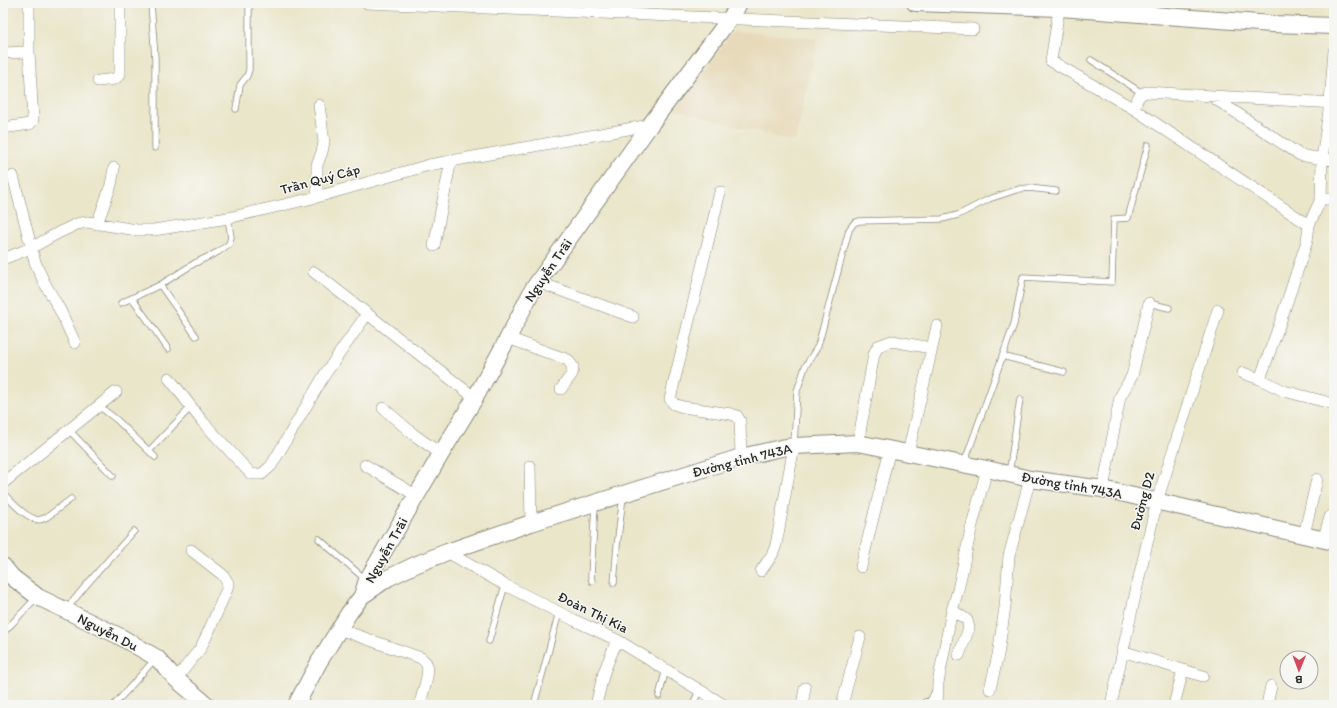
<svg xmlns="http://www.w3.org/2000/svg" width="1337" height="708" font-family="Itim,sans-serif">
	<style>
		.built { fill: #e7daba }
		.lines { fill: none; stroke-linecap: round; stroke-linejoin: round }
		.lane-casing { stroke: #8a887a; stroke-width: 7 }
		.street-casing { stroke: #8a887a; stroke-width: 12 }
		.secondary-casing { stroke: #8a887a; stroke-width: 18 }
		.lane { stroke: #fff; stroke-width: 5.5 }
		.street { stroke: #fff; stroke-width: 11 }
		.secondary { stroke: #fff; stroke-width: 16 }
		.labels { text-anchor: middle; stroke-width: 3; stroke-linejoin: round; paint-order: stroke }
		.street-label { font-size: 14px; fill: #2b2b2b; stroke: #f6f6f2 }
	</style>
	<rect width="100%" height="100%" fill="#f6f6f2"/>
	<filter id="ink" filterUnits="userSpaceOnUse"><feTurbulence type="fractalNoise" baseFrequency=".025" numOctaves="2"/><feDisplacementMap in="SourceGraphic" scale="8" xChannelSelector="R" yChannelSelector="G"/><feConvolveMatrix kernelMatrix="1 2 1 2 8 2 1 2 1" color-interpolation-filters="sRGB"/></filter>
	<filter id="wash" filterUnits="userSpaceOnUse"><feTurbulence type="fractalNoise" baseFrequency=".012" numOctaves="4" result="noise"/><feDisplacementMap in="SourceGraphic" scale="16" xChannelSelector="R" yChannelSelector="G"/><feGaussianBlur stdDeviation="0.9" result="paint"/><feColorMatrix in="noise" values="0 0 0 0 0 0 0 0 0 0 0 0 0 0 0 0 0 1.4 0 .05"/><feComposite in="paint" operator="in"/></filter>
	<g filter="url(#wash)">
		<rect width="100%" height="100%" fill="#eae6ca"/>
		<path class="built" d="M733,31L818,38L795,142L676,109Z"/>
	</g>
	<g filter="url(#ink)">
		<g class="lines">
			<g class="lane-casing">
				<path id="lane" d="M151,3L155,58V148
					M1091,60L1142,93
					M236,109L240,85L247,76L249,70V3
					M160,285L196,336
					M132,298L168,349
					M121,303L160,285L195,263L218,252L229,244L231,237L228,218
					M1149,303L1169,308
					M1002,356L1064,372
					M99,406L117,420L155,457
					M69,430L113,476
					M794,445L797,391L805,367L818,346L849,230L854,223L859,221L942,219L958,215L989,199L1019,189L1029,188L1056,191
					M149,451L191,407
					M964,464L1014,324L1023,277L1112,282L1114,219L1128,218L1148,145
					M1009,474L1020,399
					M3,493C12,502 23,515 35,519C39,521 43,519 47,517L71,499
					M319,539L365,579
					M592,581L591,576L595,505
					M614,583L617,546L623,497
					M67,609C87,582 112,557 134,531
					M3,633L36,598
					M489,641L505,585
					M659,696L666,669
					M114,705L156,658
					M534,705L559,612
					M693,705L699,690
					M924,705L925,702L930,701L935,691"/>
			</g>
			<g class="street-casing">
				<path id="street" d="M367,3L973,29
					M1060,3L1051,61L1134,109
					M3,53L29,52
					M98,81L115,79L120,74V3
					M1211,96L1300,155L1322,159L1334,160
					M3,128L30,124L33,120L29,52V3
					M13,176L35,262L44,282L61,312L75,343
					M720,192L670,399L674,404L683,407L731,414L737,416L740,421L741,457
					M317,197V165L322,152L324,142L319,105
					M1321,199H1334
					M97,224L111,185L114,168
					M1309,225L1134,109C1136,102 1138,94 1146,92L1334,103
					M434,246L451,160
					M3,259L31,248L58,233L77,224L87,222L137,230H154L228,218L317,197L429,165L650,125
					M314,272L475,398
					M538,282L633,317
					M508,338L568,360L573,367L572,374L561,389
					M1243,373L1260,379L1284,391L1334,404
					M169,378L202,421L251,474H262L271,466L325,374L367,314
					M1260,379L1280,323L1307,241L1309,225L1321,199L1322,159L1330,103L1334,51
					M383,408L413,434L441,454
					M858,443L874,354L878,346L892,341L931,348
					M908,453L937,326
					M365,465L417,496
					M530,466L531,523
					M3,483L116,392
					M1103,489L1120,397L1132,376L1149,303
					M1304,535L1317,479
					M1323,540L1330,517L1334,514
					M447,552L505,585L576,621L617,640L724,705
					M861,567L890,449
					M761,571L772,555L776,545L794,446
					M339,629L421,658C423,660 426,661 427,665C430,673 423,691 421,700
					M1122,651L1183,670L1174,705
					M959,655L969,628L967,620L952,610L958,590L971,529L987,469
					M1183,670L1203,676
					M176,679L200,649L208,633L227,589L228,583L223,575L191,550
					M990,689L998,655L1005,607L1009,556L1030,479
					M596,705L604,672L617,640
					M802,705L805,688
					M842,705L860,637
					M937,705L938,683L952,610
					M1111,705L1140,573L1157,501L1218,310
					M1267,705L1271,686"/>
			</g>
			<g class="secondary-casing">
				<path id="secondary" d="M915,3L1060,8L1272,24L1334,26
					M3,566L12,577L38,597L119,636L157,658L176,679L207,705
					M362,596L367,580L441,454L475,398L508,338L533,289L650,125L734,13L739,3
					M296,705L319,662L349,613L362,596L388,578L415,565L447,552L531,523L741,457L781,448L794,446L858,443L987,469L1030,479L1103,489L1334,542"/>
			</g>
			<use href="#lane" class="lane"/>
			<use href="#street" class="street"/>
			<use href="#secondary" class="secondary"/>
		</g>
	</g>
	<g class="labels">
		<g class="street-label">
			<text transform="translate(320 179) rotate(-15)" y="5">Trần Quý Cáp</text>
			<text transform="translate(548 270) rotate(-56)" y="5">Nguyễn Trãi</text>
			<text transform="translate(742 460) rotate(-14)" y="5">Đường tỉnh 743A</text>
			<text transform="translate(1072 485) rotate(10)" y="5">Đường tỉnh 743A</text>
			<text transform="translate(1142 501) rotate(-75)" y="5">Đường D2</text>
			<text transform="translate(386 550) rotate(-61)" y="5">Nguyễn Trãi</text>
			<text transform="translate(593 612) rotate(26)" y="5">Đoàn Thị Kia</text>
			<text transform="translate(108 632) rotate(27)" y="5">Nguyễn Du</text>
		</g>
	</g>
	<rect width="1337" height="708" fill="none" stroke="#f6f6f2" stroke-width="16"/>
	<g transform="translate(1299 670) rotate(181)"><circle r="19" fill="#f6f6f2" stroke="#a5a5a2"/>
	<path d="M0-3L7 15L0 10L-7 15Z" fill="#d1495b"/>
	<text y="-6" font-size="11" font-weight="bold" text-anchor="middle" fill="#2b2b2b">B</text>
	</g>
</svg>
